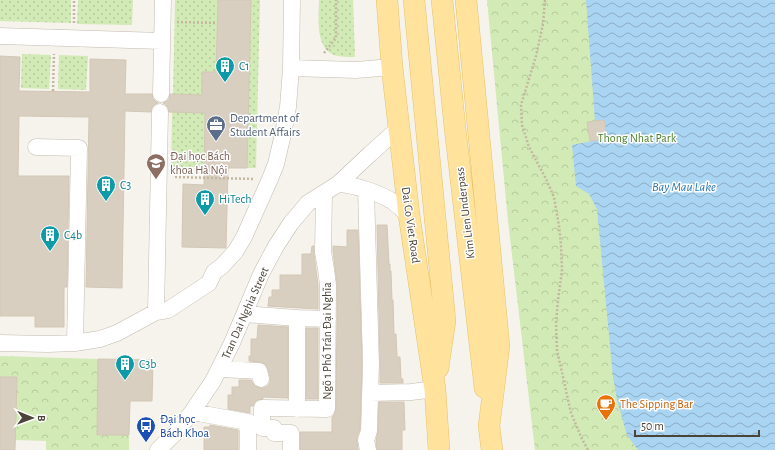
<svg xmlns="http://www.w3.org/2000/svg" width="775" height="450" font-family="'Alegreya Sans',sans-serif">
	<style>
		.grass { fill: url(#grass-dots) }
		.forest { fill: url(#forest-crowns) }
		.water { fill: url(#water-waves) }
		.building { fill: #d8cfc1; stroke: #d3c7b4 }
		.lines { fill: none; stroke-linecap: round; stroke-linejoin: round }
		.minor-casing { stroke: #c2bbae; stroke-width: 17 }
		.major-casing { stroke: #e6c16a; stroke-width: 22 }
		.path { stroke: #c4b79f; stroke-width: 2.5; stroke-dasharray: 2 2; stroke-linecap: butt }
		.minor { stroke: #fff; stroke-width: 16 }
		.major { stroke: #ffe39c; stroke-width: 21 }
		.labels { text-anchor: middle; stroke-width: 3; stroke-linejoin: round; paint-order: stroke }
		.culture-label { font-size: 12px; fill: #0d838f; stroke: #fff; text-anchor: start }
		.service-label { font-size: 12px; fill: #4e5e75; stroke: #fff; text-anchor: start }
		.park-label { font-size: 12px; fill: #4a7f2a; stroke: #fff }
		.education-label { font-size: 12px; fill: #785e54; stroke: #fff; text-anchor: start }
		.street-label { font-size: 12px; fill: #4b4439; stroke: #fff }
		.food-label { font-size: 12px; fill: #c56008; stroke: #fff; text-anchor: start }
		.transit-label { font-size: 12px; fill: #164399; stroke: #fff; text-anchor: start }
		.water-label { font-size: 13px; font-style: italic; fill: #2e7ab2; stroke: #fff }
	</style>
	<defs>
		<pattern id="grass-dots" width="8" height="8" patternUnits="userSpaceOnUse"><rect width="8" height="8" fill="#d2eab5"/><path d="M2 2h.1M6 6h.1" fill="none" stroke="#b6ca9c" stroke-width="1.8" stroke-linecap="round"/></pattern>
		<pattern id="forest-crowns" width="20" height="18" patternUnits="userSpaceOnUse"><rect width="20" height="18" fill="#d2eab5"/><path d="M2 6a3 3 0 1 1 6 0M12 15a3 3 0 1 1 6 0" fill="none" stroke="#b6ca9c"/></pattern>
		<pattern id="water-waves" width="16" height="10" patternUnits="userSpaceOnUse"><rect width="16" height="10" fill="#a9d4f2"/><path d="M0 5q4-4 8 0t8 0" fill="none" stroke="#8caec5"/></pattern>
	</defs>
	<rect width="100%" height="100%" fill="#f6f3ec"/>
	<path class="grass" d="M0,0H71V23L0,21Z
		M78,0H133L132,25L77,24Z
		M175,0H218L216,72H202V95H173Z
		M251,0H260L256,168H247Z
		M319,0H353L355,57C348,57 335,57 330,53C315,42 319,16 319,0Z
		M22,54L51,55L49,89L21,88Z
		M59,55L88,56L86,90L58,89Z
		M172,112L205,113L204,167H171Z"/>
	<path class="forest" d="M487,0H775V450H535L508,221Z
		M0,356L98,359L97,435H129V450H46V441L15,440L17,377H0Z"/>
	<path class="water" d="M586,0H775V450H638L627,435L617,400L613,377L597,209L589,194L576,186L572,145L607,138L604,120L595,121Z"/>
	<path class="building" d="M218,0H251L247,168H228L226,248L182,247L183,184L204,185L205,113L169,112L168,107L165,104L163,103L166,102L169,99L170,94L202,95V72H216Z
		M0,56L20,57L19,91L90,92V59L126,60L125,94H152L153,99L156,102L158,103L155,104L152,107L151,112L125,111L122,288L86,287L89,117L19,116L18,176H69L67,287H64V327H35V316H0Z
		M604,120L607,139L590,141L587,122Z
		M377,225H387L389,264H390V271H391L392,300H393L394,334H396L397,357H400L401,379H403V383H380V364Z
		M347,230H358L362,364L360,429L357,437V441L358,450H300V432H332V417L335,414L336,409L337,319V284L333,251V246L347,247Z
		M312,246H314V254L318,286V309L268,306L269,297H272V290H280V275H302V254H311Z
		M258,325L288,327V398L263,397V399L257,400L254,403L253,406H250V413L228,409V395H232V387H239V380H251L254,385L259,388H264L268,386L270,382V377L268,369L265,364L259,362L249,361V356H251V339H257Z
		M306,328H318V399H306Z
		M98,359L153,360L152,401H130L129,435H97Z
		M0,377H17L15,450H0Z
		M379,402H404L405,430H402V450H377L376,441L378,431Z
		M210,425L238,430V450H204V427H210Z"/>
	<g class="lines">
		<g class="minor-casing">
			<path id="minor" d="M0,36L162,41
				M291,68L356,70L392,67
				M161,94L163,0
				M36,147L79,148L75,343
				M338,184C355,185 377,192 392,201C398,205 403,211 409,215
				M366,190L371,364L369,431L366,440L368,450
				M156,312L160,112
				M244,314L297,318V409
				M297,318L328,319
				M0,343L48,344L75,343L100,339L117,333L156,312L168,310L209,283L214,272L222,266L235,252L244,237L270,179L276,164L283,134L288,107L291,68L292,0
				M219,369L259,371L261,379
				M370,393L411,392L435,389
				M192,412L248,422V450
				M256,423H262V428H274V433H291V450
				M262,423V408L327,409L328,285L326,269L323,252L324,193
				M158,450L175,433L192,412L213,381L232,343L261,274L276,246L291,223L308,203L338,184L370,154L399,128"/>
		</g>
		<g class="major-casing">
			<path id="major" d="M387,0L392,67L409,215L435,389L439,450
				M414,0L445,321L438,368
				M442,0L455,128L485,388
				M466,0L499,346L489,426L492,450"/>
		</g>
		<path class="path" d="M545,0L543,24L536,56L521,105L522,125L529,147L546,179L554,197L559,226L561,245L562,270L558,300L556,323L557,350L571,413L582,439L588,450
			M177,22L217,23
			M74,23V0
			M324,53L336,38V0
			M53,91L54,54
			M175,177L254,179"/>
		<use href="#minor" class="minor"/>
		<use href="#major" class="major"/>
	</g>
	<defs>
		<g id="building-pin" transform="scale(1)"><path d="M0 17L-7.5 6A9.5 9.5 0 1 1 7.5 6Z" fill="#0f9aa8" stroke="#fff"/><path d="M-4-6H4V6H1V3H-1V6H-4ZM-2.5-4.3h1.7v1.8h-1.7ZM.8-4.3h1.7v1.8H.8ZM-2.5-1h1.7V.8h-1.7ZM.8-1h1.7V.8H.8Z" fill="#fff"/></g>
		<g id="office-pin" transform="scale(1)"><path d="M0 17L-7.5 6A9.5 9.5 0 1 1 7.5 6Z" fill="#5c6f8a" stroke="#fff"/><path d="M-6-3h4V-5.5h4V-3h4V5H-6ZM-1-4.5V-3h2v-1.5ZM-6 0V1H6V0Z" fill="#fff"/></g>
		<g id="university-pin" transform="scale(1)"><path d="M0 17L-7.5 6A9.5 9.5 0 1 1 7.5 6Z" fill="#8d6e63" stroke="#fff"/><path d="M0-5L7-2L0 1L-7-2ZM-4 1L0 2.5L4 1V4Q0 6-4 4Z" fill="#fff"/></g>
		<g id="cafe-pin" transform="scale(1)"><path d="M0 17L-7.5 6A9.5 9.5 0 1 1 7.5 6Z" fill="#e8710a" stroke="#fff"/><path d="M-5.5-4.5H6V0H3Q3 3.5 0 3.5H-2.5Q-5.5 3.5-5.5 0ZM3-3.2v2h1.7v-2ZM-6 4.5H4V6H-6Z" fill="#fff"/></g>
		<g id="bus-pin" transform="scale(1)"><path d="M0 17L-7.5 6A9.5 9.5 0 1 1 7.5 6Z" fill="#1a4fb4" stroke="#fff"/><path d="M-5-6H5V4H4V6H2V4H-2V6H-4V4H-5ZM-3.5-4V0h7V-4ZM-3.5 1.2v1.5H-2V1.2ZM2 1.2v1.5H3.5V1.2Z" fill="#fff"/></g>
	</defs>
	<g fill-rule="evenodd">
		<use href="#building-pin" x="225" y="66"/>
		<use href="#office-pin" x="216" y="125"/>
		<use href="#university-pin" x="156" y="163"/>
		<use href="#building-pin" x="106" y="185"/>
		<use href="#building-pin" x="205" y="199"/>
		<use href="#building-pin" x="50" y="235"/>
		<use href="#building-pin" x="125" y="364"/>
		<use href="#cafe-pin" x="606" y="404"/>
		<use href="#bus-pin" x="146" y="426"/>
	</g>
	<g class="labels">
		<g class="culture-label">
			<text x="239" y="70">C1</text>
			<text x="120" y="189">C3</text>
			<text x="219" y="203">HiTech</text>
			<text x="64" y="239">C4b</text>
			<text x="139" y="368">C3b</text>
		</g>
		<g class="service-label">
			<text x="230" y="122">Department of<tspan x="230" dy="14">Student Affairs</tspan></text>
		</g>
		<g class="park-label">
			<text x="637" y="142">Thong Nhat Park</text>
		</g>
		<g class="education-label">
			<text x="170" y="160">Đại học Bách<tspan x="170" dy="14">khoa Hà Nội</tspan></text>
		</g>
		<g class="street-label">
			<text transform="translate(465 213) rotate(-97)" y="4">Kim Lien Underpass</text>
			<text transform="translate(411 225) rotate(82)" y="4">Dai Co Viet Road</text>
			<text transform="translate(245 313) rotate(-66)" y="4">Tran Dai Nghia Street</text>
			<text transform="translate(327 341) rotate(-90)" y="4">Ngõ 1 Phố Trần Đại Nghĩa</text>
		</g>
		<g class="food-label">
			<text x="620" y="408">The Sipping Bar</text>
		</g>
		<g class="transit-label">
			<text x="160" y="423">Đại học<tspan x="160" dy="14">Bách Khoa</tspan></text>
		</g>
		<g class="water-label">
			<text x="684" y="191">Bay Mau Lake</text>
		</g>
	</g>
	<g transform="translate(32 418) rotate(91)" stroke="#ffffff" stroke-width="3" paint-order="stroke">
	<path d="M0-3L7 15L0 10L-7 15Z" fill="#4b4439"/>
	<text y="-6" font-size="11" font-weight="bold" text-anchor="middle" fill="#4b4439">B</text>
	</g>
	<path d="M635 430v6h124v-6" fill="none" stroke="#4b4439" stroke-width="2"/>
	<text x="641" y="430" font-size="12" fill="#4b4439" stroke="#ffffff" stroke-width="3" paint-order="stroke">50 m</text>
</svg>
